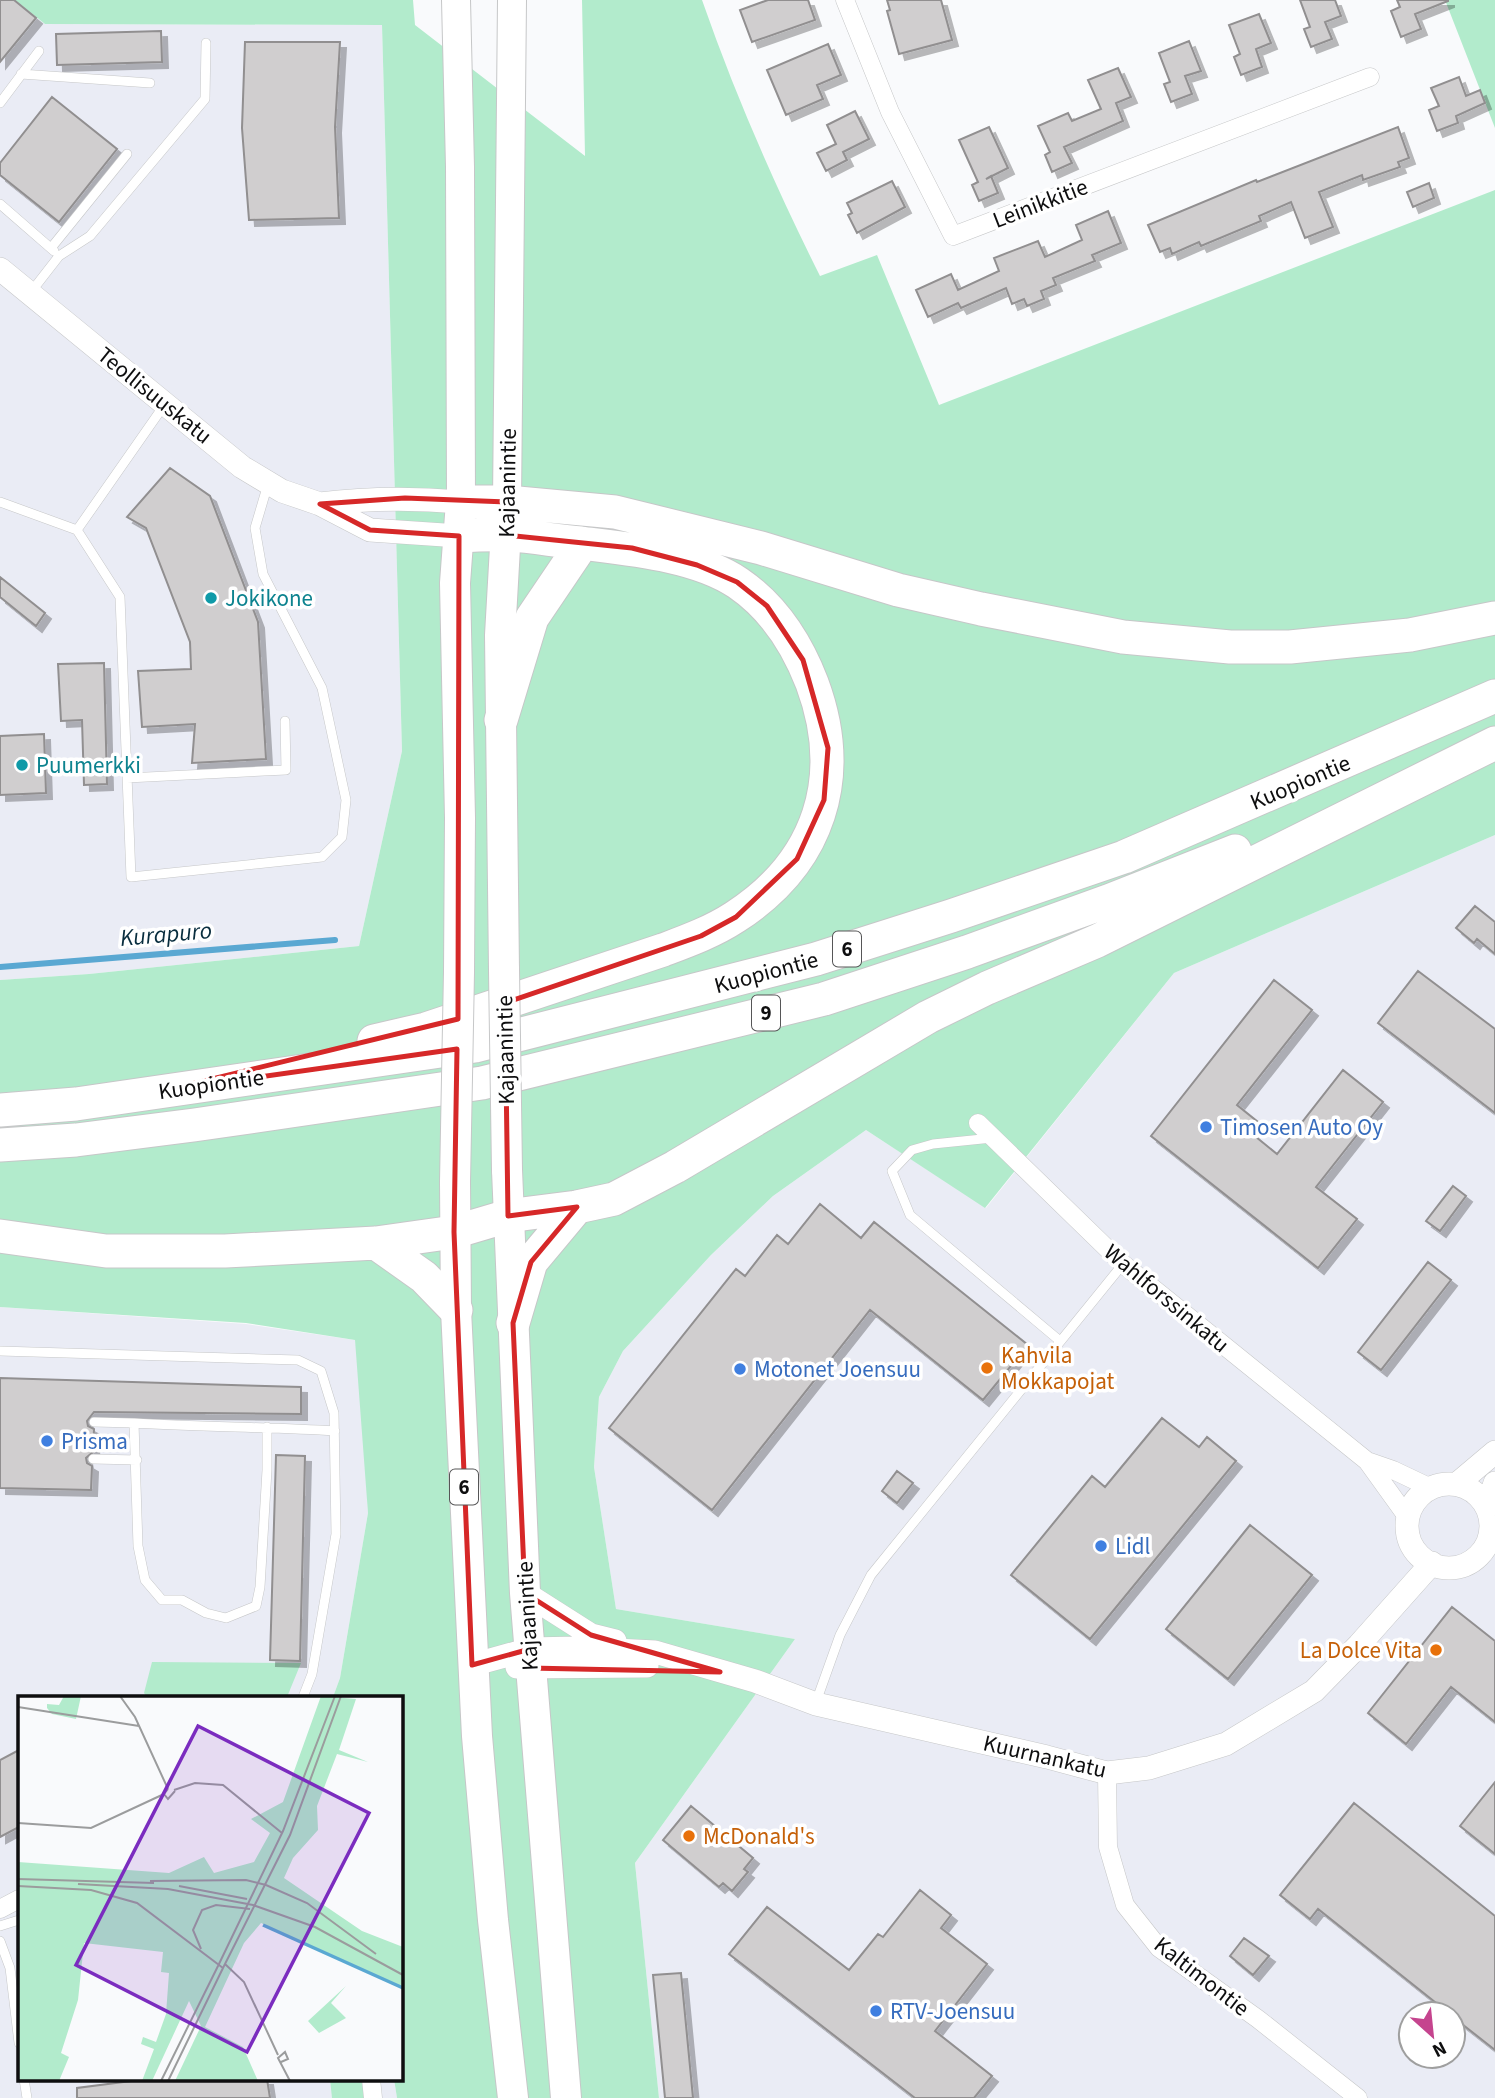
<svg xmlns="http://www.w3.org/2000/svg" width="1495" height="2098" font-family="'Source Sans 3',sans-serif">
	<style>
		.built { fill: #eaecf5; fill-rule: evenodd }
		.green { fill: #b2ebcc }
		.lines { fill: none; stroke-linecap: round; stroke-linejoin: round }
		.stream { stroke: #5aa8d2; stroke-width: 6 }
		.building { fill: #d0cecf; stroke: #918f90; stroke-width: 2; filter: url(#shadow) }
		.service-casing { stroke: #c6c7c8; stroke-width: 10 }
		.minor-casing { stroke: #c6c7c8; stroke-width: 19 }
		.tertiary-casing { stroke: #c6c7c8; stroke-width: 24 }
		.primary-casing { stroke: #c6c7c8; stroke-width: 30 }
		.trunk-casing { stroke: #c6c7c8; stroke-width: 32 }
		.motorway-casing { stroke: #c6c7c8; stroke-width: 35 }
		.service { stroke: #fff; stroke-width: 9 }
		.minor { stroke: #fff; stroke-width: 18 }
		.tertiary { stroke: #fff; stroke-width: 23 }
		.primary { stroke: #fff; stroke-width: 28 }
		.trunk { stroke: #fff; stroke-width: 30 }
		.motorway { stroke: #fff; stroke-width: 33 }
		.trunk-bridge-casing { stroke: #c6c7c8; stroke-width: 32; stroke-linecap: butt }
		.trunk-bridge { stroke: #fff; stroke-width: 30 }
		.marked { fill: none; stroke: #d62828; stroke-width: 5; stroke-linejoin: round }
		.culture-dot { fill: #0f9aa8; stroke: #fff; stroke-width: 2.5 }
		.shop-dot { fill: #3f7fe0; stroke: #fff; stroke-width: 2.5 }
		.food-dot { fill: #e8710a; stroke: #fff; stroke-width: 2.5 }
		.labels { text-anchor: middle; stroke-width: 7; stroke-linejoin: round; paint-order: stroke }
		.shield { fill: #fff; stroke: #565657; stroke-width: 2 }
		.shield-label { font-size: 21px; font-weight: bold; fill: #0e0e0f }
		.street-label { font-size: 23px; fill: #0e0e0f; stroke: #fff }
		.culture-label { font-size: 23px; fill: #0d838f; stroke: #fff; text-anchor: start }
		.shop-label { font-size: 23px; fill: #366cbe; stroke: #fff; text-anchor: start }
		.food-label { font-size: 23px; fill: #c56008; stroke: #fff; text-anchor: start }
		.water-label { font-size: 24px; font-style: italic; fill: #082d3e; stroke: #fff }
		.inset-river { fill: none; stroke: #5aa8d2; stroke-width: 3.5 }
		.inset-road { fill: none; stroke: #9b9c9d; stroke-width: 2 }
		.view { fill: #7b2cbf; fill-opacity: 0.15; stroke: #7b2cbf; stroke-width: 3.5 }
		.inset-edge { fill: none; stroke: #0e0e0f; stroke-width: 3.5 }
	</style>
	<defs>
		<filter id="shadow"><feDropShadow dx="6" dy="6" stdDeviation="0" flood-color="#0004"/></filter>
	</defs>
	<rect width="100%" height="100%" fill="#f9fafc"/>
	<path class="built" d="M0,0H15L45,24L382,25L402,751L359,946L89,974L0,980Z
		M1495,835V2098H659L635,1863L795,1639L616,1609L594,1467L599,1397L623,1351L711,1255L773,1196L866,1130L986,1208L1174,973ZM1411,2014H1453V2056H1411Z
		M0,1307L246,1324L355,1340L362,1375L368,1513L340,1678L333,1697H19V2079H394L397,2098H0Z"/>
	<path class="green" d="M15,0H413L415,25L585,156L582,0H702C735,95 775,186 820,276L877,255L939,405L1495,190V835L1174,973L985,1208L866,1130L773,1196L711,1255L623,1351L599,1397L594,1467L616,1609L795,1639L635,1863L659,2098H397L394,2079H401V1697H333L340,1678L368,1513L355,1340L246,1323L0,1307V980L89,974L359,946L402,751L382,25L45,24Z
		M1445,0H1495V128Z
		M152,1662L301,1663L287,1697H147L144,1693Z
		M330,2079H366L367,2098H332Z"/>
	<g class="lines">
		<path class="stream" d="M0,967L335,940"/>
	</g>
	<path class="building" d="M0,0H14L36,18L0,62Z
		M768,0H808L815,20L752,42L740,10Z
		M887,0H941L952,40L899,54L887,11L890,10Z
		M1300,0H1335L1341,16L1325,22L1332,39L1311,47L1304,29L1310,27Z
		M1397,0H1448V1L1415,14L1421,29L1401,37L1391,11L1400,7Z
		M1259,14L1271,43L1256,49L1262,67L1241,75L1234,57L1240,54L1229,25Z
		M161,31L162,62L57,65L56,34Z
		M1189,41L1201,71L1185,76L1192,94L1171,102L1164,84L1170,82L1159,53Z
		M245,42H340L335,127L339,218L249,220L242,128Z
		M828,44L841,75L817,85L823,99L786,115L767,70Z
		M1118,68L1131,97L1116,103L1123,121L1064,147L1072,163L1052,172L1045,155L1050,152L1038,126L1068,113L1072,121L1101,109L1088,80Z
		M1459,77L1466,96L1480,90L1485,103L1456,116L1458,123L1437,131L1429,110L1439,106L1431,88Z
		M52,97L117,149L59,222L0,175V163Z
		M855,111L869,139L843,152L847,160L826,171L817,153L836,144L827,125Z
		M989,127L1008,168L986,179L991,176L998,193L979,201L972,185L978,182L959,140Z
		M1398,127L1409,158L1398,162L1400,167L1363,180L1362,175L1319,192L1333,227L1305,238L1291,202L1259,216L1261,221L1201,246L1199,242L1172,254L1170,248L1160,252L1148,225L1256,180L1257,182Z
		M892,181L905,207L857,233L848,215L852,213L847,203Z
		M1429,183L1434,198L1413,207L1407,192Z
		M1108,211L1121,243L1092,255L1095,261L1053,278L1056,285L1041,291L1044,299L1027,306L1024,299L1012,304L1006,288L961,308L958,303L928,317L916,290L951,274L958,290L999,271L994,258L1038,241L1045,257L1082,240L1076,225Z
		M170,468L210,496L258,622L266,759L192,763L195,724L142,727L138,671L191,669L190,642L146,528L127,517Z
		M0,577L45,613L36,626L0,597Z
		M104,663L107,784L84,785L82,720L61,721L58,664Z
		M44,734L46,793L0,795V736Z
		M1475,906L1495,922V954L1477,939L1474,943L1456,928Z
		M1418,971L1495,1029V1113L1378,1023Z
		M1274,980L1312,1010L1237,1105L1258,1122L1250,1132L1277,1154L1343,1070L1383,1102L1316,1187L1357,1219L1318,1268L1151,1136Z
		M1453,1186L1466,1196L1440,1231L1426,1221Z
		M820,1204L861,1238L874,1222L1028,1345L983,1400L870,1310L712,1510L609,1428L736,1269L745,1276L777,1235L788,1244Z
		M1428,1262L1451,1280L1381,1370L1358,1352Z
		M0,1378L301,1387V1414L94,1412L87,1421L88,1426L94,1429L93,1452L86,1458L87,1463L92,1466L91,1490L0,1488Z
		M1162,1418L1199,1447L1207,1437L1236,1461L1090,1639L1011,1575L1092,1476L1105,1487Z
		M276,1455L305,1456L300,1661L270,1660Z
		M897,1471L913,1483L897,1503L882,1491Z
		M1250,1525L1312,1575L1228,1679L1166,1629Z
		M1452,1607L1495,1641V1722L1451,1687L1406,1744L1368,1713Z
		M19,1750V1827L0,1837V1760Z
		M1495,1782V1854L1460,1826Z
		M1354,1803L1495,1916V2050L1453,2017V2014H1450L1318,1909L1310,1919L1280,1895Z
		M691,1806L753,1858L744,1869L748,1872L732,1891L723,1883L719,1887L663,1840Z
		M920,1890L951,1915L941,1928L987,1964L935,2031L992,2076L974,2098H915L729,1954L767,1907L849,1970L878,1934L883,1937Z
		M1244,1938L1269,1956L1253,1975L1230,1956Z
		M681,1973L693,2098H665L653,1975Z
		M147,2079H267L270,2098H77V2088Z"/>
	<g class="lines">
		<g class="service-casing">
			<path id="service" d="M21,74L150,83
				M0,103L39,51
				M0,204L54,251
				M51,248L127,154
				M31,292L59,256L90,236L205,99L206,43
				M165,404L77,530L120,597L131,877L322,857L342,837L346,800L322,688L263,574L255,528L268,484
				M0,502L77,530
				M127,778L286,770L285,721
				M992,1138L933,1144L912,1150L892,1171L910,1215L1060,1341
				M0,1351L298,1360L321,1371L334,1413L336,1534L312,1674L303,1697
				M94,1422L134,1423
				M267,1427V1470L260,1587L256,1606L226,1618L206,1613L182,1600H162L145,1580L138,1546L134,1423C201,1427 268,1427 335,1431
				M93,1459L137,1460
				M816,1702L840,1635L871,1575L1123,1264
				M0,1926L19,1920
				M0,1941L10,1968L19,2043
				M24,2079L27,2098"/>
		</g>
		<g class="minor-casing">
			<path id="minor" d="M845,0L890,112L953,236L1370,77
				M978,1123L1123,1264L1367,1461L1408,1518
				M1367,1461L1393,1470L1431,1488
				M1107,1773L1108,1847L1125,1905L1159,1948L1258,2019L1358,2098
				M0,1909L19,1899
				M371,2079L373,2098"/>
		</g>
		<g class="tertiary-casing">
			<path id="tertiary" d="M0,269L242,467L282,491L320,504L370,530L459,536
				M320,504C368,498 413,498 461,502
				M1457,1484L1495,1452
				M1407 1526a42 42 0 1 1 84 0a42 42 0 1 1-84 0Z
				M1487,1507L1495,1483
				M525,1593L591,1635L615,1641
				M472,1665L530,1649L577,1648L655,1652L755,1681L816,1704L1047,1757L1107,1773L1149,1768L1226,1744L1314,1691L1359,1645L1432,1563
				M517,1667L647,1666"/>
		</g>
		<g class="primary-casing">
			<path id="primary" d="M456,0L460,167L461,502
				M507,502L512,0"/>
		</g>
		<g class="trunk-casing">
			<path id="trunk" d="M504,970L500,635L507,512
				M459,972L460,818L455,583L461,502
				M507,1170L525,1593L566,2098
				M455,1182L456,1310L477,1736L493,1920L513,2098"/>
		</g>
		<g class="motorway-casing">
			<path id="motorway" d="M461,502H507L615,512L761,548L898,590L981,609L1123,637L1230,647H1290L1410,635L1495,618
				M501,720L532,618L582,544
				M374,1041L426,1029L663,950C687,941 712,932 735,917C820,862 847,777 812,683C797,644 773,607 738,583C697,555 629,549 581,543C556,541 532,536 507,535C491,534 475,535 459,536
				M0,1110L76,1104L475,1046L816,959L951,916L1124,857L1495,696
				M0,1145L76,1140L194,1125L482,1083L824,999L967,952L1108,901L1235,851
				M0,1236L106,1251H225L376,1243L454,1232L508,1216L577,1207L614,1199L675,1167L928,1017L987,988L1097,941L1495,743
				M376,1243L424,1277L456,1310
				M513,1323L531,1262L577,1207"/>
		</g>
		<use href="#service" class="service"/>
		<use href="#minor" class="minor"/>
		<use href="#tertiary" class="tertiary"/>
		<use href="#primary" class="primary"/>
		<use href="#trunk" class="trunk"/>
		<use href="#motorway" class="motorway"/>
		<g class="trunk-bridge-casing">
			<path id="trunk-bridge" d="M504,970L507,1170
				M455,1182L459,972"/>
		</g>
		<use href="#trunk-bridge" class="trunk-bridge"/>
	</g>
	<path class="marked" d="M405,498L507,502L506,535L632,548L697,565L737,582L767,606L803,660L828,748L824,800L797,859L736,917L701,936L505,1003L508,1216L577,1207L531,1262L513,1323L525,1593L591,1635L720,1672L529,1668L530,1649L472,1665L454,1232L457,1049L167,1090L458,1019L459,536L370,530L320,504Z"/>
	<g class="culture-dot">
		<circle cx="211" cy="598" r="7"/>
		<circle cx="22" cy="765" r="7"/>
	</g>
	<g class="shop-dot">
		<circle cx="1206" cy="1127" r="7"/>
		<circle cx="740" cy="1369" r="7"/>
		<circle cx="47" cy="1441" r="7"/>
		<circle cx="1101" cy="1546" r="7"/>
		<circle cx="876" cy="2011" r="7"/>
	</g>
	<g class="food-dot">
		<circle cx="987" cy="1368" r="7"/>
		<circle cx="1436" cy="1650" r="7"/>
		<circle cx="689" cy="1836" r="7"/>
	</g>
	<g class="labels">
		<g class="shield">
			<rect x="833" y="931.5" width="28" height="35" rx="5"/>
			<rect x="752" y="995.5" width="28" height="35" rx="5"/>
			<rect x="450" y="1469.5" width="28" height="35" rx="5"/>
		</g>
		<g class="shield-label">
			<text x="847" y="956">6</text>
			<text x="766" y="1020">9</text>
			<text x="464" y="1494">6</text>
		</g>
		<g class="street-label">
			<text transform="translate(1040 203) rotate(-21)" y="8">Leinikkitie</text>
			<text transform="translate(155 395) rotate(39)" y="8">Teollisuuskatu</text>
			<text transform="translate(507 483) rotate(-89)" y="8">Kajaanintie</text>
			<text transform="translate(1300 782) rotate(-23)" y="8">Kuopiontie</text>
			<text transform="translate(766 972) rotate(-15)" y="8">Kuopiontie</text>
			<text transform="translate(505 1050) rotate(-91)" y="8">Kajaanintie</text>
			<text transform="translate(211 1084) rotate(-8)" y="8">Kuopiontie</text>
			<text transform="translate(1167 1298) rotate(40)" y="8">Wahlforssinkatu</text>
			<text transform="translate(527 1616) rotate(-93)" y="8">Kajaanintie</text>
			<text transform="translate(1045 1756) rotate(13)" y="8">Kuurnankatu</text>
			<text transform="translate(1202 1976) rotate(38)" y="8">Kaltimontie</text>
		</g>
		<g class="culture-label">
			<text x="225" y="606">Jokikone</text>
			<text x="36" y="773">Puumerkki</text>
		</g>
		<g class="shop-label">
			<text x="1220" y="1135">Timosen Auto Oy</text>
			<text x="754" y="1377">Motonet Joensuu</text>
			<text x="61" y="1449">Prisma</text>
			<text x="1115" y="1554">Lidl</text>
			<text x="890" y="2019">RTV-Joensuu</text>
		</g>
		<g class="food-label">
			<text x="1001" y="1363">Kahvila<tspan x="1001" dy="26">Mokkapojat</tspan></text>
			<text x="1422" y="1658" text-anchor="end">La Dolce Vita</text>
			<text x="703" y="1844">McDonald's</text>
		</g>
		<g class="water-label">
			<text transform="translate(166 934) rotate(-5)" y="8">Kurapuro</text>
		</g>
	</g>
	<g transform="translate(18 1696)">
		<rect width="385" height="385" fill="#f9fafc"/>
		<path d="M46,0H63L58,23L34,18L29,12V8L41,9ZM303,0L338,3L321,54L350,66L319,58L299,110L300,134L275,162L266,182L344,235L385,251V291L243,227L226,247L187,331L225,351L240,385H157L183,330L171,305L134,385H124L136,353L123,348L125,341L138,346L148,318L151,277L143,276L145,256L66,247L60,304L43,357L51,361L41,385H0V166L151,177L186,161L196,177L236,166L252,137L233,123L265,106ZM328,290L313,307L328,322L301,337L290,325Z" fill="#b2ebcc"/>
		<path class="inset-river" d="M245,229L385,292"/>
		<path class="inset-road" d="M102,0L117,21L150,93M0,11L121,30M150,93L146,98L150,103L157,95M156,94L177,87L205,89L264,137M0,127L73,132L146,98M0,183L136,187M132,185L228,184L248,189L289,207L358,258M60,188L150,193L235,209L297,231L385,279M0,190L73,194L119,207L205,272L272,139L323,0M161,190L229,203M183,253L175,234L184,214L198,209L232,213M207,268L226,286L260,359M200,270L265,135L317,0M263,366L270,363L267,356L260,362L272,385M143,385L200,270M150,385L205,272"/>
		<path class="view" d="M180,30L351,117L229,356L58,269Z"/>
		<rect width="385" height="385" class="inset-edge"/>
	</g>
	<g transform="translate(1432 2035) rotate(153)"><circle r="33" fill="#ffffff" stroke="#9f9f9f" stroke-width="2"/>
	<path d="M0-5L12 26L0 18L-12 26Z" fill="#c5448e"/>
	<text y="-10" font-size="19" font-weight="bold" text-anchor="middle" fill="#0e0e0f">N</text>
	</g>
</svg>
